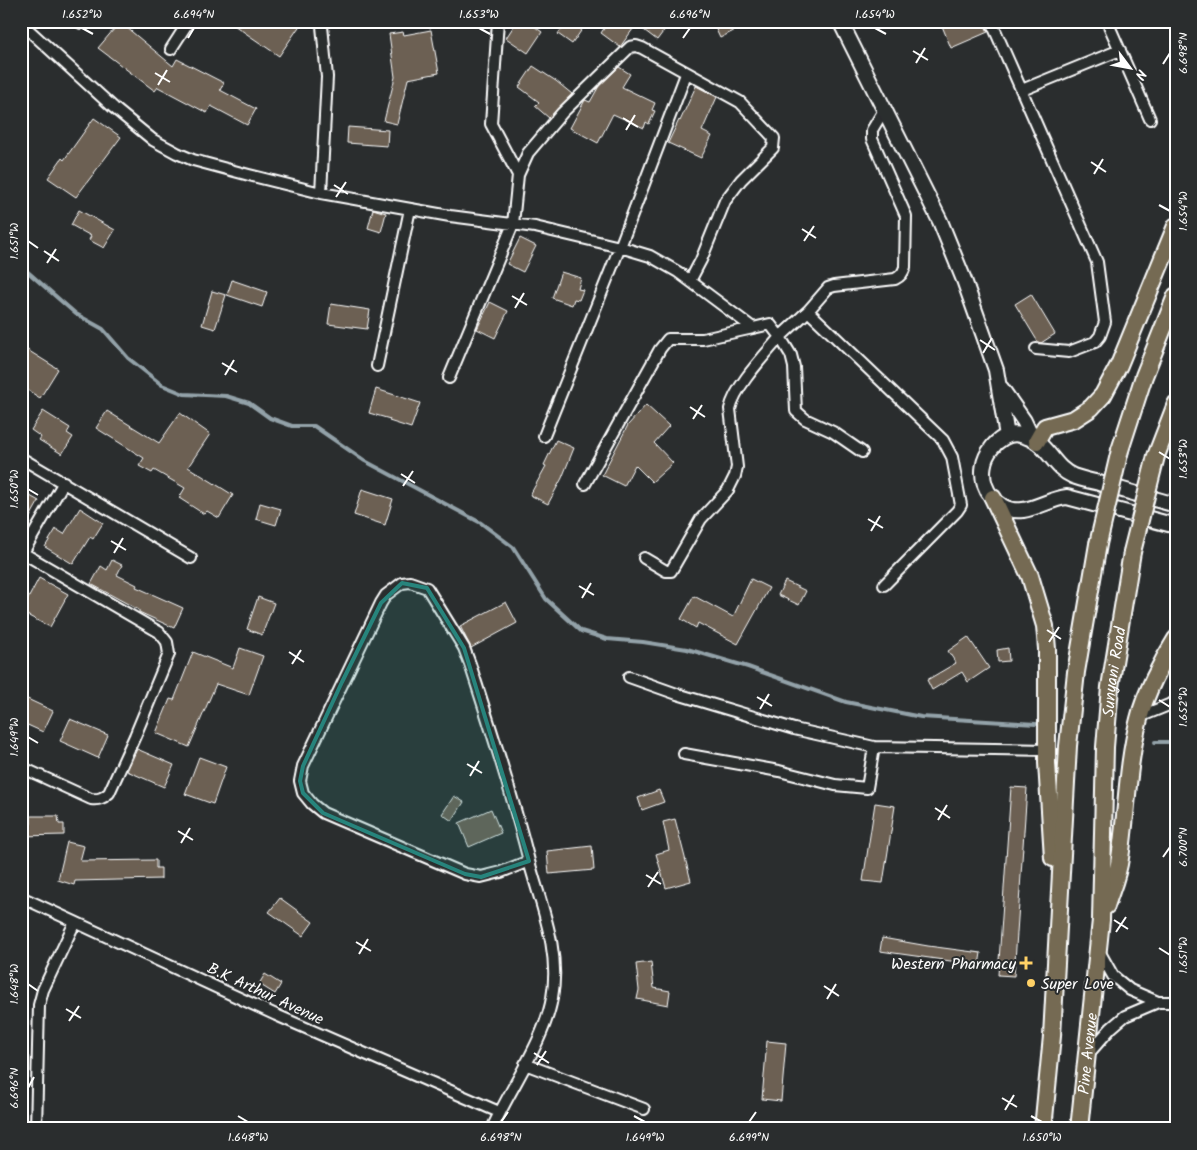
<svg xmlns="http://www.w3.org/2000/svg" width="1197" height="1150" font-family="Kalam,sans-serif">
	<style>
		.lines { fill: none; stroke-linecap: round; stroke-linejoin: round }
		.stream { stroke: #93a2a9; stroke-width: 4 }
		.building { fill: #6c6053; stroke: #fff }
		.minor-casing { stroke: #fff; stroke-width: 14 }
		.tertiary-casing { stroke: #fff; stroke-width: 18 }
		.primary-casing { stroke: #fff; stroke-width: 20 }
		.minor { stroke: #2a2d2e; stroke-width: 10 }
		.tertiary { stroke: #2a2d2e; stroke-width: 14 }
		.primary { stroke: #746b52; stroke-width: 16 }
		.primary-bridge-casing { stroke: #fff; stroke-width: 20; stroke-linecap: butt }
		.primary-bridge { stroke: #746b52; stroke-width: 16 }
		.marked { fill: #27847c; fill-opacity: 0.2; stroke: #27847c; stroke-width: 4; stroke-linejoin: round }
		.ticks { fill: none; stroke: #fff; stroke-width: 2 }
		.poi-dot { fill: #ffd166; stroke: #2a2d2e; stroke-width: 2 }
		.labels { text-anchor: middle; stroke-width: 4; stroke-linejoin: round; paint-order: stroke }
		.street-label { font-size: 16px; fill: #fff; stroke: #2a2d2e }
		.poi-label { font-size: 16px; fill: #fff; stroke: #2a2d2e; text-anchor: end }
		.neatline { fill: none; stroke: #fff; stroke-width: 2 }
		.ticks-label { font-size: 12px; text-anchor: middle; fill: #fff }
	</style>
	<rect width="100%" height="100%" fill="#2a2d2e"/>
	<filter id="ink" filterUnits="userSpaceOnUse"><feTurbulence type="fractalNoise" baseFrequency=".02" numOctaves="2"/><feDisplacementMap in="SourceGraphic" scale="10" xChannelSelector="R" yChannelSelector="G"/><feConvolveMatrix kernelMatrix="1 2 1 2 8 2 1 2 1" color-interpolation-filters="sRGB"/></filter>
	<g filter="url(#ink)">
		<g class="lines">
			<path class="stream" d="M21,266L76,314L103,329L128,358L162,385L184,394L226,396L249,403L270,418L292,426H314L365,461L481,523L513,547L546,599L581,631L607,639L643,642L687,649L748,667L846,702L921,717L1036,724
				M1155,742H1176"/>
		</g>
		<path class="building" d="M228,21H303L279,56Z
			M517,21H527L542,32L528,53L506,38Z
			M567,21H579L585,25L572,44L558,34Z
			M609,21H622L633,29L620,47L601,33Z
			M632,21H671L657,40Z
			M712,21H753L720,38Z
			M940,21H983L988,32L951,48Z
			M120,22L173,66L177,59L224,83L220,90L256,109L247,125L211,106L207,113L158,87L155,91L98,48Z
			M431,30L439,73L408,79L397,124L384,121L395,77L389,34L403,32L404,35Z
			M533,66L556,81L572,94L549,118L535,106L539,102L519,87Z
			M619,67L630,74L622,87L655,103L652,110L655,111L649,124L646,122L644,128L613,114L598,143L570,128L585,100L590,102L599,86Z
			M696,86L717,97L702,131L712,136L701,158L668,143L679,120L680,121Z
			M94,118L121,137L76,197L48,178L62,158L64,160Z
			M348,127L388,130L387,146L347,143Z
			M373,209L386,213L381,232L368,228Z
			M79,210L115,230L104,248L89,240L91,236L71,225Z
			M520,238L536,246L523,272L507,264Z
			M561,272L581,278L578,289L583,290L579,300L574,299L572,305L552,298Z
			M232,280L267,292L262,307L227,295Z
			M212,291L226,295L215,329L202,325Z
			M1031,294L1055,334L1041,343L1038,342L1015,304Z
			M490,302L508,311L495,338L477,329Z
			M331,304L370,310L367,329L328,324Z
			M21,346L58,369L40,398L21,386Z
			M376,389L420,403L411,428L389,421L390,419L369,413Z
			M646,405L669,426L654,443L673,463L652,482L635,465L624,486L602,475L628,425Z
			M43,411L70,428L67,433L73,437L62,454L39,440L41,437L31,430Z
			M107,411L159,443L180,413L210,434L188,467L233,495L219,518L207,511L204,514L179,498L185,488L154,470L152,473L139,466L144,458L96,428Z
			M556,440L574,448L562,478L548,504L530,495L546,466L544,465Z
			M362,489L393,499L385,525L354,515Z
			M21,491L39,501L21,533Z
			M260,503L281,509L276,525L256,519Z
			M80,508L103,523L93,539L90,537L73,564L45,547L56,529L64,534Z
			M112,560L122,565L117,575L137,585L136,587L183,608L174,628L139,612V610L91,584L101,566L107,570Z
			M39,578L68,594L50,627L21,612Z
			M751,579L769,588L738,644L698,623L696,628L681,619L694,596L733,617Z
			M785,581L806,591L799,605L778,595Z
			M258,597L274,603L262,635L247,629Z
			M506,602L517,623L471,648L460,626Z
			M968,637L989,668L968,682L962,672L932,690L927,680L956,663L948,651Z
			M240,648L263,656L249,695L216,684L189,747L156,733L170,699L174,700L193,652L233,668Z
			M1008,648L1009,661L998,662L997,650Z
			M21,696L53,711L43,732L21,722Z
			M70,719L108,735L98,758L60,741Z
			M137,749L174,765L164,787L127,771Z
			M199,757L226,767L213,804L185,794Z
			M1011,787L1027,788L1014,976L998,975Z
			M659,790L664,802L642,810L638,798Z
			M454,796L464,802L452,821L442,814Z
			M875,803L895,806L883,883L863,881Z
			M491,809L501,833L469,847L459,823Z
			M31,816H58L59,824H64V835L21,836V824H31Z
			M675,819L691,881L666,888L656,854L669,850L663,822Z
			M67,842L84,846L80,861L156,860V868H161V879L75,881L74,885L58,880Z
			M592,846L594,870L549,874L547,851Z
			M280,898L313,922L303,936L269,912Z
			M882,938L928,946L981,953L979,965L880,951Z
			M651,962L654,988L670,991L668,1005L637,999L639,990L636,964Z
			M265,974L281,984L275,994L259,984Z
			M767,1041L786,1043L781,1101L762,1099Z"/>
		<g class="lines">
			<g class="minor-casing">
				<path id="minor" d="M319,21L322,26L327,77L321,193
					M498,21L491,124L518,175
					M991,21L1097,262L1105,322L1100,336L1095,342L1069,352L1036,349
					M1107,21L1150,119
					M21,23L114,108L153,140L177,153L193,160L249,175L321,193L450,216L535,227L620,247L650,256L678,272L753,328L770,324L780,337L808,311L828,288L834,286L895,279C901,276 903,273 905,267L906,216L872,139V130L884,110
					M81,23L83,21
					M171,49L189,21
					M1022,90L1120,50
					M808,311L943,440L952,457L961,505L957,511L884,585
					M377,366L410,209
					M449,378L513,224L518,175L528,153L562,113L630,47L636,46L642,48L740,102L774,138L773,148L741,180L725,201L701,260L690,281
					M544,436L620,247L686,74
					M21,458L191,558
					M585,484L660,349L668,339H703L753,328
					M21,556L64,482
					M644,558L666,571H671L701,519L728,490L735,476L737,467L730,409C735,386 765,355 780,337L791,355L794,367L796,411L805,419L833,432L862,452
					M629,677L677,694L794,729L874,747L1048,750
					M1139,717L1176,702
					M684,754L779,771L835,785L867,788L874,747
					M21,767L91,799C99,800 103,798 109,793L135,736L169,654L167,642L159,632L23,553
					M21,897L276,1015L499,1112
					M1099,951L1113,976L1130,990L1158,1002H1176
					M1088,1054L1111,1028L1125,1016L1158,1002
					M525,1064L644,1109
					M36,1129L39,1005L43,990L75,922
					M492,1129C510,1088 545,1040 552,998C561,951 541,906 529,861C512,794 491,729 470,664L464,648L427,588L410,582L402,583L386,595L381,603L303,766L300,781L303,793L312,804L323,813L465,874L481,877L501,872L529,861"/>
			</g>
			<g class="tertiary-casing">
				<path id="tertiary" d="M840,21L940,221L964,280L996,370L1007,436
					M1001,388L1024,421L1032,438
					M1176,504L1169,503C1146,497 1123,490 1099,483C1091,481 1081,479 1073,476C1050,466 1049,441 1020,435C1009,432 997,440 991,449C983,459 981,473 985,485C988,494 994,501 1002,506C1024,519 1045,499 1067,497L1176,526"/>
			</g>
			<g class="primary-casing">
				<g id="primary">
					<path d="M1037,441L1045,427L1074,419L1091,408L1103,395L1119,365L1176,226"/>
					<path d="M1120,450L1144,376L1176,296"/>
					<path d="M1156,456L1176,404"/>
					<path d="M993,498L1030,576L1045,626L1047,649V763L1053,858"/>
					<path d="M1106,906C1111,890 1118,875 1120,858C1127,812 1127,765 1139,719C1145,694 1162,661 1176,639"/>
					<path d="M1043,1129L1052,1036L1068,746L1076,672L1098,544"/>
					<path id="s1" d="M1079,1129L1101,920L1105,747L1110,687L1132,552"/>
				</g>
			</g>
			<use href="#minor" class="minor"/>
			<use href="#tertiary" class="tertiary"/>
			<use href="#primary" class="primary"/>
			<g class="primary-bridge-casing">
				<path id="primary-bridge" d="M1098,544L1120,450
					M1132,552L1156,456"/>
			</g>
			<use href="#primary-bridge" class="primary-bridge"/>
		</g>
	</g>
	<path class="marked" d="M402,583L427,588L464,648L529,861L481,877L465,874L323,813L303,793L300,781L303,766L342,682L381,603Z"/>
	<path class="ticks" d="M82,28L93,34M479,28L490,34M875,28L886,34M188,38L194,28M683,38L690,28M913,51L928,60M916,63L925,48M1163,64L1170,53M155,73L170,82M158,85L167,70M623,118L638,127M626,130L635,115M1091,162L1106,172M1094,174L1103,159M334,185L348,194M336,197L346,182M1159,205L1170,211M802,229L816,238M28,241L38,248M804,241L814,226M44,251L59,261M47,263L56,249M512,296L527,305M515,308L524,293M980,340L995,350M983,353L992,338M222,363L237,372M225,375L234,360M690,407L705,417M693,419L702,405M1159,452L1170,459M401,474L415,483M403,486L413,471M28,489L38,495M868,519L883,528M871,531L880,516M111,541L126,550M114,553L123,538M579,586L594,595M582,598L591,583M1047,630L1061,639M1049,642L1059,627M289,652L304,662M292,664L301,650M757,697L772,706M1159,700L1170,707M760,709L769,694M28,737L38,743M467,764L482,773M470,776L479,761M935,808L950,818M938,820L947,805M178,831L193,840M181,843L190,828M1163,857L1170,847M646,875L661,884M648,887L658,872M1114,920L1128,929M1116,932L1126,917M356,942L371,951M1159,948L1170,955M359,954L368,939M28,984L38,991M824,986L839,996M827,999L836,984M66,1009L81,1018M69,1021L79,1006M534,1053L549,1063M537,1065L546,1051M28,1088L34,1077M1002,1098L1017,1107M1005,1110L1014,1095M238,1116L248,1122M634,1116L645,1122M1031,1116L1042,1122M501,1122L508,1112M749,1122L756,1112"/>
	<g class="poi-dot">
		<path d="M1023.5 955.5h5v5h5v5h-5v5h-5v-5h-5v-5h5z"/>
		<circle cx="1031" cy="983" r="5"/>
	</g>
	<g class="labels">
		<g class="street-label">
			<text dy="6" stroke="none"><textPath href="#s1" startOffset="459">Sunyani Road</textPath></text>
			<text transform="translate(266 993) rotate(25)" y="6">B.K Arthur Avenue</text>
			<text dy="6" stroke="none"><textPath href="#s1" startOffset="76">Pine Avenue</textPath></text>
		</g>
		<g class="poi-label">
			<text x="1016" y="969">Western Pharmacy</text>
			<text x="1041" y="989" text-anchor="start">Super Love</text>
		</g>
	</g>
	<rect width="1197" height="1150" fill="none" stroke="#2a2d2e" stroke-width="55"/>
	<g transform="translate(1130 68) rotate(122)" stroke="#2a2d2e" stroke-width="4" paint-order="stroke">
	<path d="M0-4L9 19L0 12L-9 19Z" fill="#ffffff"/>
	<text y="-8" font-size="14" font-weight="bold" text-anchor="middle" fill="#ffffff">N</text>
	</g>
	<rect x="28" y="28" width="1142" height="1094" class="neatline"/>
	<g class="ticks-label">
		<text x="82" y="18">1.652°W</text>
		<text x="194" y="18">6.694°N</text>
		<text x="479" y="18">1.653°W</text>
		<text x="690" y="18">6.696°N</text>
		<text x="875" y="18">1.654°W</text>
		<text transform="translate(1183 53) rotate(-90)" y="4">6.698°N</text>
		<text transform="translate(1183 211) rotate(-90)" y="4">1.654°W</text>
		<text transform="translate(14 241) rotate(-90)" y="4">1.651°W</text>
		<text transform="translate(1183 459) rotate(-90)" y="4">1.653°W</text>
		<text transform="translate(14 489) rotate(-90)" y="4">1.650°W</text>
		<text transform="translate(1183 707) rotate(-90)" y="4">1.652°W</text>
		<text transform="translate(14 737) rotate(-90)" y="4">1.649°W</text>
		<text transform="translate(1183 847) rotate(-90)" y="4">6.700°N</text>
		<text transform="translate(1183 955) rotate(-90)" y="4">1.651°W</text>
		<text transform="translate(14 984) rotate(-90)" y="4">1.648°W</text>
		<text transform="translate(14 1088) rotate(-90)" y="4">6.696°N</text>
		<text x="248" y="1141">1.648°W</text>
		<text x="501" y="1141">6.698°N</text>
		<text x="645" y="1141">1.649°W</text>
		<text x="749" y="1141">6.699°N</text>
		<text x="1042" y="1141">1.650°W</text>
	</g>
</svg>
